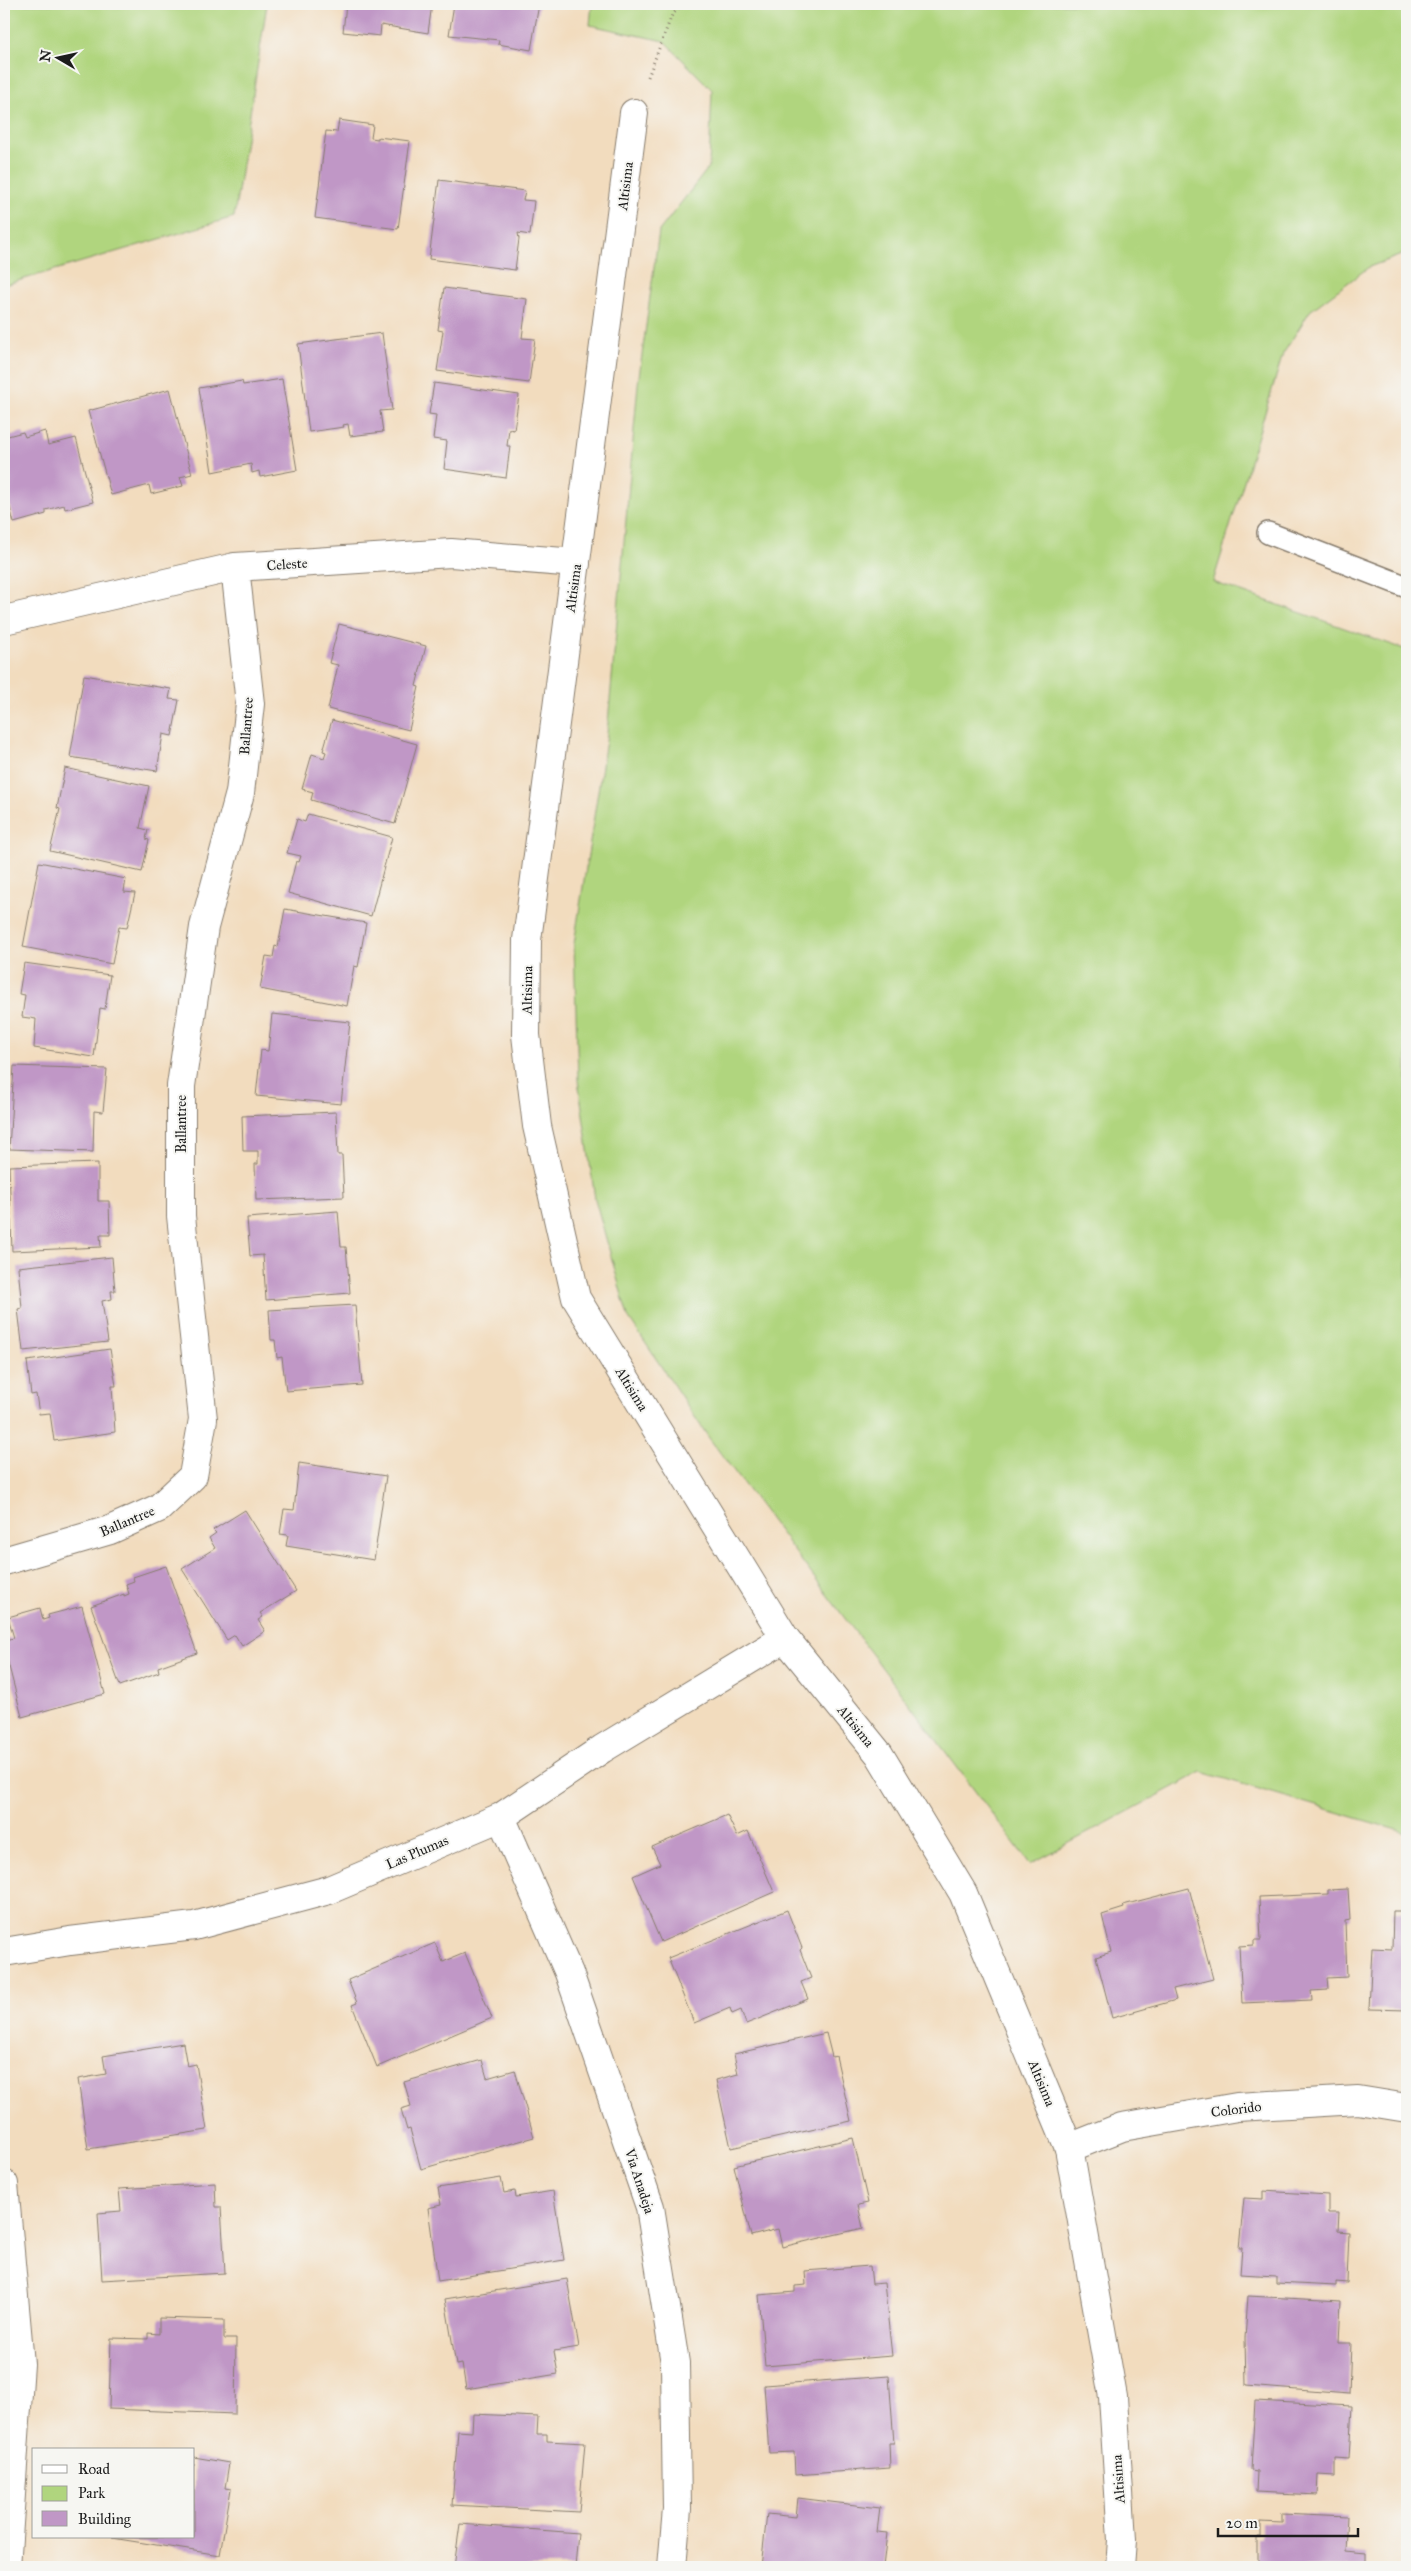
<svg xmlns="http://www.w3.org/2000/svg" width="1411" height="2571" font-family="'IM FELL Great Primer',serif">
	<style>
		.green { fill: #b0d57e; stroke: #66784d }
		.building { fill: #c097c6 }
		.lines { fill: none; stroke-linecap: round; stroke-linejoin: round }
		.service-casing { stroke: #877c6d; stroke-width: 24 }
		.minor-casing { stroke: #877c6d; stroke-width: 30 }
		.tertiary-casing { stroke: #877c6d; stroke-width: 30 }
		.path { stroke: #877c6d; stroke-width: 3; stroke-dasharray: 1 4; stroke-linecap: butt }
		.service { stroke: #fff; stroke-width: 21 }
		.minor { stroke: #fff; stroke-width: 28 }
		.tertiary { stroke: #fff; stroke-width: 28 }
		.labels { text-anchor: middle; stroke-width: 4; stroke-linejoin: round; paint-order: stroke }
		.street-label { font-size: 14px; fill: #1c1c1c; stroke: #f6f6f2 }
	</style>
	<rect width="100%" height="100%" fill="#f6f6f2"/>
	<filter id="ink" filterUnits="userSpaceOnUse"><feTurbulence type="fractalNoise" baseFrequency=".02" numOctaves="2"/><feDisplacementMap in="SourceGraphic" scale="10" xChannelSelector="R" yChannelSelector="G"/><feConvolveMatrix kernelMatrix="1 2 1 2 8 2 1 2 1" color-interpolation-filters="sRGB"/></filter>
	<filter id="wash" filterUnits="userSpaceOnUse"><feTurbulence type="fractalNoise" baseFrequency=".0096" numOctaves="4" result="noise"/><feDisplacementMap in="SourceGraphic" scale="20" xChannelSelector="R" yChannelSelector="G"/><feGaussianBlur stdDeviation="1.12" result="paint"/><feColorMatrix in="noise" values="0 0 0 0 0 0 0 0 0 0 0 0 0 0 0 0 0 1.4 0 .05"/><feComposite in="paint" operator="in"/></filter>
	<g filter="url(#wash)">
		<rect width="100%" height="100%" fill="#f2dcbe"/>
		<path class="green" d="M4,4H267L234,217L4,285Z
			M592,4H1407V253L1369,267L1310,311L1283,354L1213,582L1407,650V1833L1202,1772L1030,1864L709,1438L628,1317L595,1199L578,1080L574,944L607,734L638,384L659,231L709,167L712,90L664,41L590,25Z"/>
		<g id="blocks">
			<path class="building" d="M346,4H432L428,33L381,25L380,36L343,32Z
				M454,4H539L531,50L498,44L499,40L449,35Z
				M339,120L373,125L371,138L378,139V137L410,141L398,229L315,218L326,131L337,132Z
				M439,180L525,191L523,200L534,201L530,235L518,233L519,239L515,270L429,259Z
				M444,288L527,299L522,338L535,339L529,383L437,371L443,331L438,330Z
				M382,333L392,410L380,411L383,432L350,436L348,424L343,425L344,427L309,432L298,344Z
				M282,379L297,470L260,477L259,471L252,473L251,464L212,472L199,388L242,381L243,385Z
				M434,383L519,395L514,430L509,429L507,446H510L506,478L444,469L447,441L433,439L436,415L429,414Z
				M170,389L192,474L180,477L183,486L151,494L149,485L111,495L88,411Z
				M45,431L48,445L76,438L93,502L65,509L64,505L46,510V514L14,523L4,485V437L23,432L25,437Z
				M339,624L426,646L416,686L419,687L409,730L328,709L338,665L329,663Z
				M84,675L171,689L169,699L179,700L172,736L163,734L157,771L70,757Z
				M332,720L417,744L395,824L311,800L313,792L302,789L312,754L324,758L326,752L323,751Z
				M65,768L149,786L140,828L148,830L146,839L149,840L142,872L50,851L60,809L57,808Z
				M308,814L392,837L371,916L288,893L296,861L299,862L301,856L287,853L297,819L305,822Z
				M39,862L126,879L124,892L135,893L127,928L119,927L112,964L23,947Z
				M285,909L366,923L358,967L354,966L347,1006L260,989L266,956L273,957L275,946L278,947Z
				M24,963L110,975L105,1009L100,1008L94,1057L34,1048L36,1019L22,1017L25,995L19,994Z
				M272,1014L350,1022L341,1104L256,1096L261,1050L268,1051Z
				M14,1066L107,1069L103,1112L94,1111L93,1152L9,1149Z
				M336,1112L338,1155H342L344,1197L256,1200L255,1164H258V1151H243L242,1116Z
				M98,1163V1201H109L110,1235H100L101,1247L12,1251L9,1166Z
				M338,1211L341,1247H346L350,1293L266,1300L263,1255L250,1256L247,1218Z
				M112,1257L115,1291H111L112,1299L102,1301L108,1342L23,1351L18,1309L22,1308L18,1267Z
				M355,1305L362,1385L286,1391L282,1357L277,1358L275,1340H271L269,1310Z
				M110,1349L116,1386H112L115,1432L54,1441L50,1413L39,1414L36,1394L31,1395L27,1361Z
				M299,1463L386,1476L374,1560L286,1546L288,1535L280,1534L284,1509L294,1510Z
				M245,1510L296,1591L260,1613L263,1617L258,1620L265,1631L242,1646L235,1635L227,1640L182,1569L215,1548L209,1538L216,1533L213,1530Z
				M166,1566L197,1653L158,1667L159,1672L120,1686L91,1606L124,1594V1596L129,1594L126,1584L134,1581L133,1577Z
				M82,1606L105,1694L22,1717L4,1647V1640L14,1638L8,1617L40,1608L43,1620L49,1618L48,1615Z
				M727,1815L737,1836L748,1831L774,1892L661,1942L633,1876L660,1864L652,1847Z
				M1189,1888L1213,1979L1173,1989L1176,2000L1112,2018L1096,1957L1111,1952L1102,1915L1124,1908L1123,1905Z
				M1348,1889L1350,1920L1345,1921L1347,1977L1327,1978L1328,1990L1311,1991L1312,2000L1242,2003L1239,1946L1254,1945V1940H1261L1259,1897L1328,1894V1890Z
				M787,1910L802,1948L800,1950L811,1978L801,1982L808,1999L746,2024L741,2010L732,2014L730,2008L694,2023L668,1958Z
				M1393,1911H1407V2010L1369,2009L1372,1948L1392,1949Z
				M435,1943L443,1962L465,1953L492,2018L377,2067L352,2005L357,2003L348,1980Z
				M826,2033L832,2057L836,2056L851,2121L731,2148L716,2080L738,2074L734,2054Z
				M183,2043L187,2066L196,2064L207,2130L88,2149L78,2079L106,2074L103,2056Z
				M482,2060L487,2078L515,2070L534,2137L421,2169L410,2129L407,2130L401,2109L411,2106L404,2082Z
				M853,2138L868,2203L858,2205L863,2228L782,2247L778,2229L751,2236L734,2166Z
				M501,2178L504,2193L515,2191L516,2197L553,2191L564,2260L438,2281L428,2208L441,2205L438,2188Z
				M215,2183L216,2207H221L225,2273L102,2280L98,2213L121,2211L119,2189Z
				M1263,2191L1328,2195V2213H1339L1338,2231L1349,2232L1347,2283L1336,2282V2286L1276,2283V2276L1240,2274L1242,2248H1239L1244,2198L1263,2199Z
				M870,2266L872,2284L884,2283L892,2356L765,2366L759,2295L795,2292V2286L806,2285L805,2271Z
				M567,2279L579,2347L554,2351L558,2374L466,2389L462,2364L456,2365L445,2299Z
				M1248,2296L1341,2301L1339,2343H1351L1349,2394L1246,2386L1245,2338Z
				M159,2318L224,2320V2339H236L235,2414L109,2409L111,2338L148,2339V2333L159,2334Z
				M889,2376L894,2443H889L890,2468L795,2475L794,2452L769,2453L764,2385Z
				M1255,2401L1352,2406L1349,2459L1335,2458V2476L1318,2475L1317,2495L1256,2492L1257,2471L1251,2470Z
				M473,2414L538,2417L537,2434H547V2441L585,2443L579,2512L452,2505L458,2431L472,2432Z
				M194,2457L229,2463L225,2488L231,2489L220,2555L112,2538L194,2537Z
				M798,2498L880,2508L877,2532L887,2533L883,2567H761L767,2514L796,2517Z
				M1282,2513L1347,2516L1345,2551L1366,2553V2567H1257V2538H1261V2522L1282,2523Z
				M460,2524L578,2533L575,2567H454Z"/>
		</g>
	</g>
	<g filter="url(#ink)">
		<use href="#blocks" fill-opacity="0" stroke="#877c6d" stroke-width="1"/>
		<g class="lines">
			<g class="service-casing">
				<path id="service" d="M1268,533L1407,587"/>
			</g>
			<g class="minor-casing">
				<path id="minor" d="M4,620L235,567L451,553L576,563
					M4,1561L110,1530L159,1508L193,1476L203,1419L181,1216V1086L204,927L240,793L250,704L235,567
					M501,1817L569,1973L650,2207L675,2363L677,2509L672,2567
					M4,1952L70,1941L194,1926L329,1890L501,1817L602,1749L785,1638
					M1069,2148L1122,2127L1237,2107L1358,2100L1407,2108
					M4,2184L20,2364L6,2567"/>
			</g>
			<g class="tertiary-casing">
				<path id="tertiary" d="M634,113L527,940L526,1035L537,1126L576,1298L785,1638L879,1754L963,1893L1069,2148L1113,2397L1122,2540L1120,2567"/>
			</g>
			<path class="path" d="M648,77L672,15L683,4"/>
			<use href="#service" class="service"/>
			<use href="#minor" class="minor"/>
			<use href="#tertiary" class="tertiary"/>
		</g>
	</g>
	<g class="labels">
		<g class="street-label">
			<text transform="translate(625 186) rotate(-83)" y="5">Altisima</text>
			<text transform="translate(287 564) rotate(-4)" y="5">Celeste</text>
			<text transform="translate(573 588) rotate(-82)" y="5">Altisima</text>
			<text transform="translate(246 726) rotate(-86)" y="5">Ballantree</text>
			<text transform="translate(527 990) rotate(-89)" y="5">Altisima</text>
			<text transform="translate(181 1124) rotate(-90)" y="5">Ballantree</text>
			<text transform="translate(632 1389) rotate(58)" y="5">Altisima</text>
			<text transform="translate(127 1521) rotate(-23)" y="5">Ballantree</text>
			<text transform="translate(856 1726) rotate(51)" y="5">Altisima</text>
			<text transform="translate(417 1852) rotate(-23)" y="5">Las Plumas</text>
			<text transform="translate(1042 2083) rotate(67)" y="5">Altisima</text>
			<text transform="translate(1236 2109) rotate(-7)" y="5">Colorido</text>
			<text transform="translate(640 2181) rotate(72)" y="5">Via Anadeja</text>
			<text transform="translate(1118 2479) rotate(-94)" y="5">Altisima</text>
		</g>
	</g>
	<rect width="1411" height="2571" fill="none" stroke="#f6f6f2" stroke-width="20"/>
	<rect x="32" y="2448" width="162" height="90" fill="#f6f6f2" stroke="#9f9f9c"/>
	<rect x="42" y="2465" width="25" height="8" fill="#ffffff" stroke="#9f9f9c"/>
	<text x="78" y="2474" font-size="15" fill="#1c1c1c">Road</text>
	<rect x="42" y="2486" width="25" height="15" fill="#b0d57e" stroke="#9f9f9c"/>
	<text x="78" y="2498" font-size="15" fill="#1c1c1c">Park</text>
	<rect x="42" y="2511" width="25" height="15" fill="#c097c6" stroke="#9f9f9c"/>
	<text x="78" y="2524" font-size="15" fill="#1c1c1c">Building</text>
	<g transform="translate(58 58) rotate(279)" stroke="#f6f6f2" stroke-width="4" paint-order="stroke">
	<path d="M0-4L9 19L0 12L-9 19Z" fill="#1c1c1c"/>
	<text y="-8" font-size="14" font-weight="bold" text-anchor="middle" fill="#1c1c1c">N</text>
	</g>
	<path d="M1218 2528v8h140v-8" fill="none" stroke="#1c1c1c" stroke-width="2.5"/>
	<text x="1226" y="2528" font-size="15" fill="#1c1c1c" stroke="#f6f6f2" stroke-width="4" paint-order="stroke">20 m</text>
</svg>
